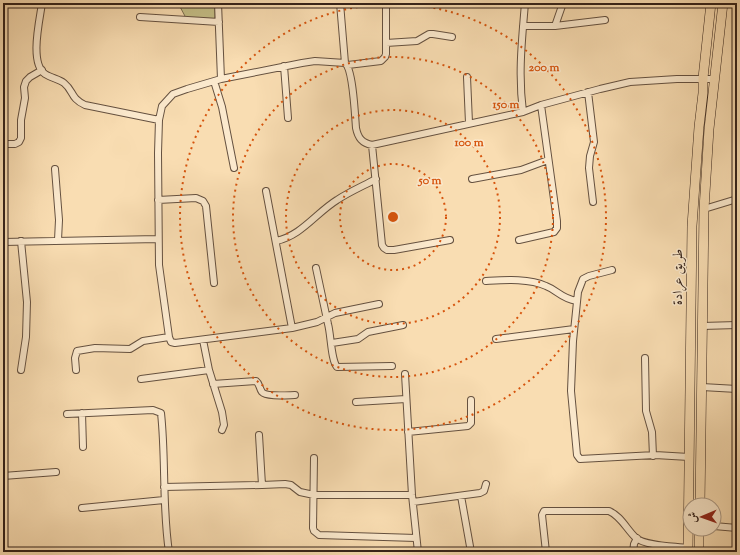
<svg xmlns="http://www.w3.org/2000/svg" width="740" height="555" font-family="'Sorts Mill Goudy',Amiri,serif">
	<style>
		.green { fill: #c5bf87; stroke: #7c7050 }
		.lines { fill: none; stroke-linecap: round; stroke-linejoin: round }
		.minor-casing { stroke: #655140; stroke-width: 8 }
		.primary-casing { stroke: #34221a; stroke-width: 10 }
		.minor { stroke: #fbe9cd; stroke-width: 6 }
		.primary { stroke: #f9ddb2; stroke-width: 9 }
		.ring { fill: none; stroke: #d6540d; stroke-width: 2; stroke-dasharray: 2 4 }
		.labels { text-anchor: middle; stroke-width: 3; stroke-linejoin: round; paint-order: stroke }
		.street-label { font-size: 14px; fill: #34221a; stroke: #fbe9cd }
		.centre { fill: #d6540d; stroke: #fbe9cd; stroke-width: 2 }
		.ring-label { font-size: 12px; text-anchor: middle; font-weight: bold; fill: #d6540d; stroke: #fbe9cd; stroke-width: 3; stroke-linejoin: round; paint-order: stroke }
	</style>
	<rect width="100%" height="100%" fill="#f9ddb2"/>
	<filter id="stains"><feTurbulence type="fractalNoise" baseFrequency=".005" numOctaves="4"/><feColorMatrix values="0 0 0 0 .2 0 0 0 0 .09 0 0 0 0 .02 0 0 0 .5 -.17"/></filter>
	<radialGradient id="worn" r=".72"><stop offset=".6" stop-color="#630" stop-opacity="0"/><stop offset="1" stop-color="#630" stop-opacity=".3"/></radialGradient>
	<path class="green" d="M178,3H215V19L186,18Z"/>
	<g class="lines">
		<g class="minor-casing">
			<path id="minor" d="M42,3C40,19 29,63 45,74C51,78 59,79 64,83C74,91 70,98 85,105L159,120
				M218,3L221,79
				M340,3L345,63C353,69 355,116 356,128C358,138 362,143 372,145L523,112L541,105L600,89L630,82L677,79H715
				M140,17L219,22
				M523,26H555L605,20
				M555,26L563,3
				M386,43L417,41L429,34H433L452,37
				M345,63L315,61L302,63L221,79L187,89L173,94L162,106L159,120L158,153L159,265L169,337L171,342L175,343L292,328L317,322L335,313L379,304
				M348,65L381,61L385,57L386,54V3
				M284,66L288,118
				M467,77L469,123
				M214,81L222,107L234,168
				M588,92L594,142L590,156L589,168L593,202
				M523,112C518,74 522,40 525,3
				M3,144H15L19,142L21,138V120L25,98L24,87L26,81L30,77L42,70
				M372,145L382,245L384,248L387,250H394L450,240
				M55,169L59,220L58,240
				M472,179L521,170L548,160
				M266,191L292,328
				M158,200L196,198L203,201L206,206L214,283
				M704,209L737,199
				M519,240L554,232L557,228V221L541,105
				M21,241L27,302L26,337L21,370
				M276,241C301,236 316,213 337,200C349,192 363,186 376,179
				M3,242L158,239
				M316,268C320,287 324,306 328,324C331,335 331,360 337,367L392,366
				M612,270L589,276L583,279L578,292L573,341L571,391L577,455L580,459L655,455L689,457
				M486,281C504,280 529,278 546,286C559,291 560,298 577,301
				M702,326L737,325
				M496,339L574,329
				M203,340L209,370L222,412L224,425L222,430
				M332,343L358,339L368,332L403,325
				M645,358L646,411L652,432L653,456
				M76,370L75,358L77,351L95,348L130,349L143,341L169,337
				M405,374L412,495L418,552
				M141,379L209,370
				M213,384L256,381C260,384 259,388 262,392C266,397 289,395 295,395
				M702,387L737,389
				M356,402L406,399
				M82,413L83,447
				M67,414L153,410L161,413C166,459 162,506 169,552
				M408,432L468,426L471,423V400
				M314,458L313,528L314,531L319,535L416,538
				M3,476L56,472
				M262,485L285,484L291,485L300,492L314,495H412
				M164,487L262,485L259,435
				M461,496L471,552
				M413,502L480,493L484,491L486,484
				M82,508L164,500
				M714,526L737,528
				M3,552H5
				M546,552L542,515L544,511H609C621,516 627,530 636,538C646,546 674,546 688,548
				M633,552L634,544L637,538"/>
		</g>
		<g class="primary-casing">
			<path id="primary" d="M700,505L704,209L709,129L723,3
				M688,552L692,226L699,127L703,93V78L711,3
				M699,552V529"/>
		</g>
		<use href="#minor" class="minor"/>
		<use href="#primary" class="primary"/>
	</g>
	<g class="ring">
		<circle cx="393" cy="217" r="53"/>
		<circle cx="393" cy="217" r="107"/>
		<circle cx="393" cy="217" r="160"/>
		<circle cx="393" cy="217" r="213"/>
	</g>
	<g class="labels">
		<g class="street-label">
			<text transform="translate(677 277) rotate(-90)" y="5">طريق عرادة</text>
		</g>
	</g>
	<circle cx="393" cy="217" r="6" class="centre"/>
	<g class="ring-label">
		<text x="544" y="71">200 m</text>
		<text x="506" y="108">150 m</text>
		<text x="469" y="146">100 m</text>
		<text x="430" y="184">50 m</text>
	</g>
	<rect width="740" height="555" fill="none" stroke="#f9ddb2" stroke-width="16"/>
	<rect x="4" y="4" width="732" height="547" fill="none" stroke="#34221a" stroke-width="2"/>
	<rect x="8" y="8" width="724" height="539" fill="none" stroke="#34221a"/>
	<g transform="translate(702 517) rotate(268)"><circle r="19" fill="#fbe9cd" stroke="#ab9985"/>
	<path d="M0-3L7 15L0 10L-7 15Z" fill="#8f2418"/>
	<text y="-6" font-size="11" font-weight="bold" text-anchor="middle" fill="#34221a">ش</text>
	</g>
	<rect width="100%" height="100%" filter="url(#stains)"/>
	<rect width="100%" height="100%" fill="url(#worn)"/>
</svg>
